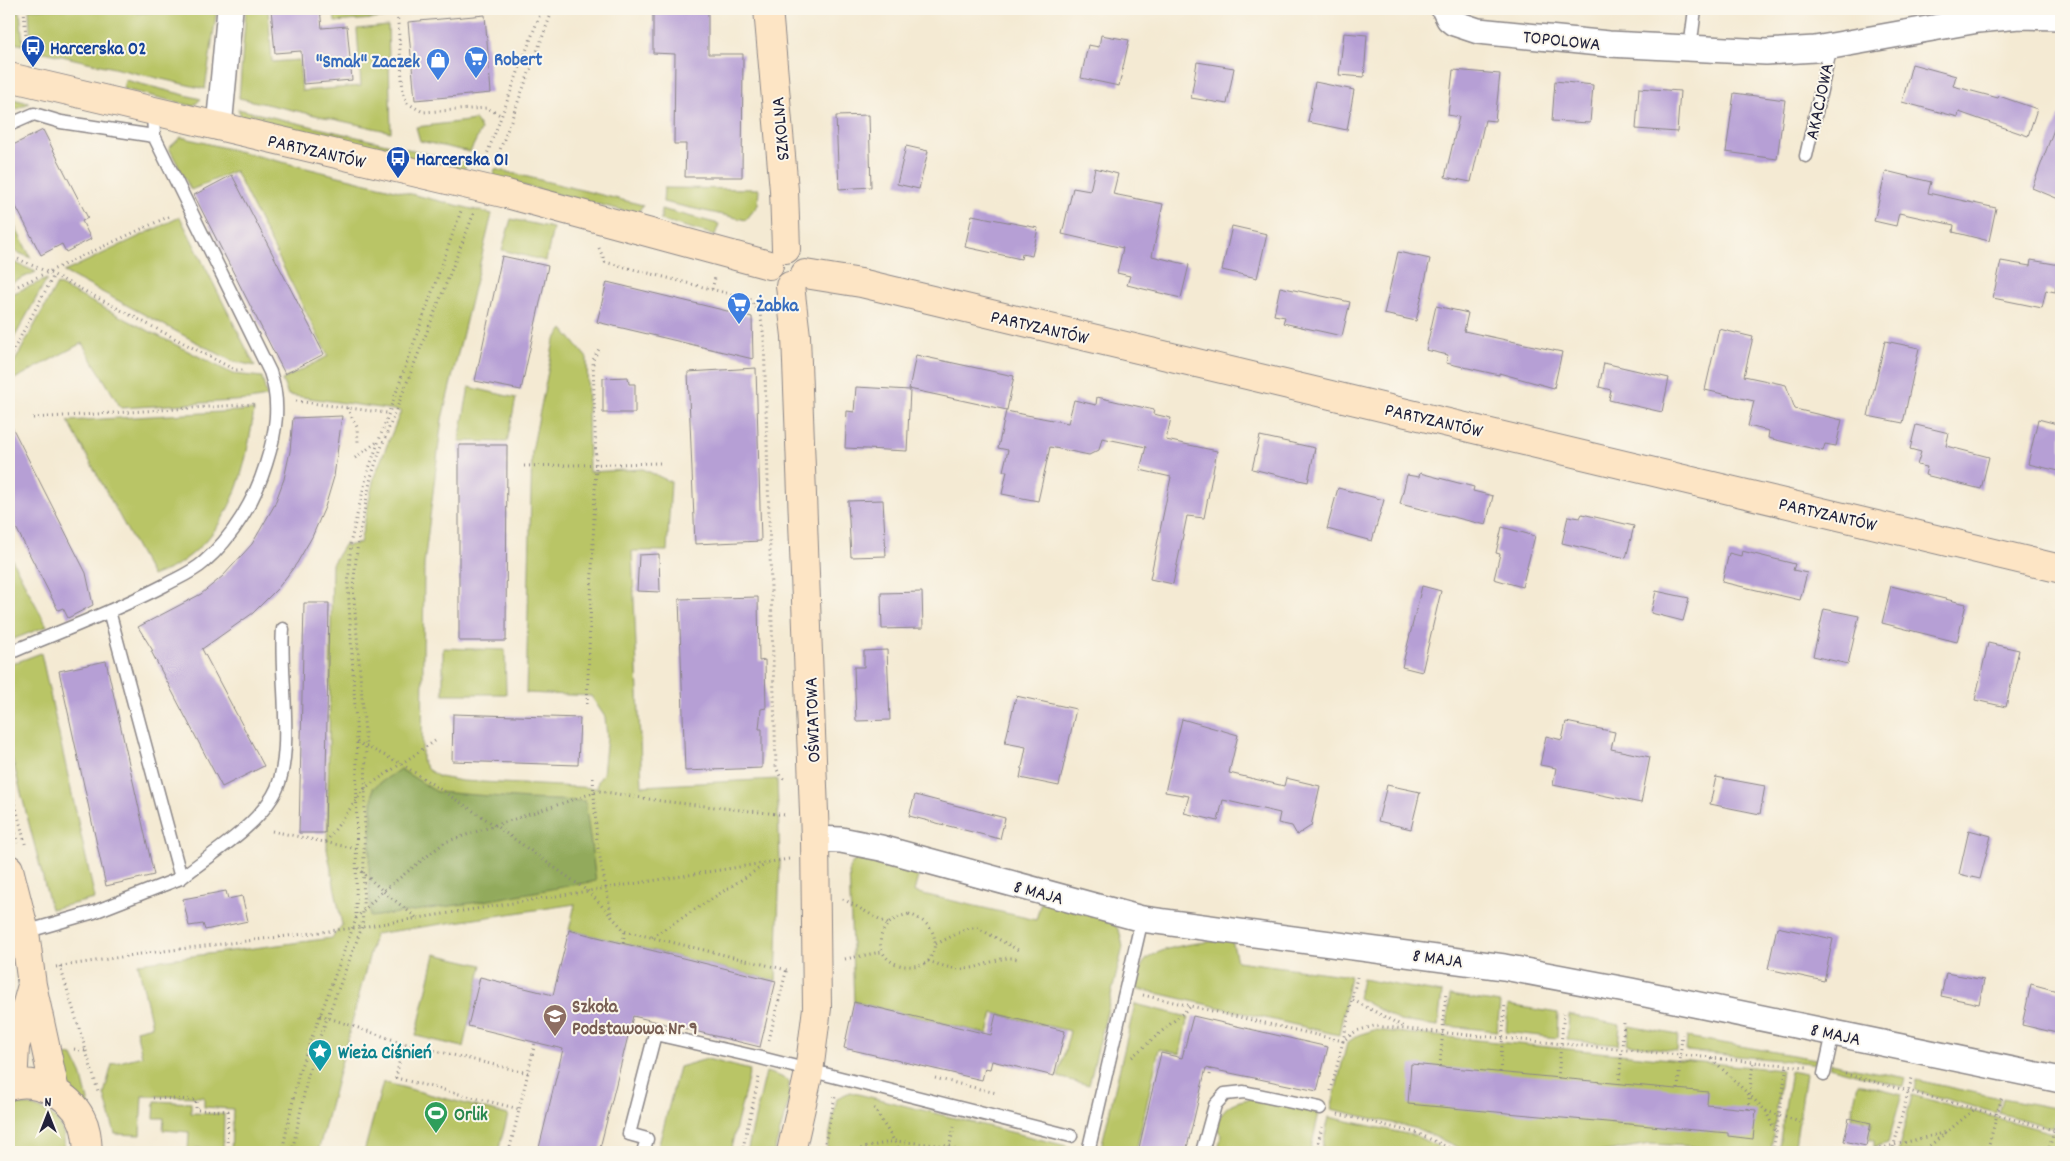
<svg xmlns="http://www.w3.org/2000/svg" width="2070" height="1161" font-family="Dekko,sans-serif">
	<style>
		.green { fill: #b9c566; stroke: #6e7450 }
		.forest { fill: #92aa5b; stroke: #5a664b }
		.building { fill: #b69fd5 }
		.lines { fill: none; stroke-linecap: round; stroke-linejoin: round }
		.lane-casing { stroke: #8b8687; stroke-width: 15 }
		.street-casing { stroke: #8b8687; stroke-width: 28 }
		.secondary-casing { stroke: #8b8687; stroke-width: 30 }
		.path { stroke: #8b8687; stroke-width: 3; stroke-dasharray: 1 4; stroke-linecap: butt }
		.lane { stroke: #fff; stroke-width: 12 }
		.street { stroke: #fff; stroke-width: 25 }
		.secondary { stroke: #fde5c5; stroke-width: 28 }
		.labels { text-anchor: middle; stroke-width: 4; stroke-linejoin: round; paint-order: stroke }
		.street-label { font-size: 19px; fill: #22223b; stroke: #fbf7ec }
		.transit-label { font-size: 19px; font-weight: bold; fill: #164399; stroke: #fbf7ec; text-anchor: start }
		.shop-label { font-size: 19px; font-weight: bold; fill: #366cbe; stroke: #fbf7ec; text-anchor: start }
		.education-label { font-size: 19px; font-weight: bold; fill: #785e54; stroke: #fbf7ec; text-anchor: start }
		.culture-label { font-size: 19px; font-weight: bold; fill: #0d838f; stroke: #fbf7ec; text-anchor: start }
		.leisure-label { font-size: 19px; font-weight: bold; fill: #27864d; stroke: #fbf7ec; text-anchor: start }
	</style>
	<rect width="100%" height="100%" fill="#fbf7ec"/>
	<filter id="ink" filterUnits="userSpaceOnUse"><feTurbulence type="fractalNoise" baseFrequency=".02" numOctaves="2"/><feDisplacementMap in="SourceGraphic" scale="10" xChannelSelector="R" yChannelSelector="G"/><feConvolveMatrix kernelMatrix="1 2 1 2 8 2 1 2 1" color-interpolation-filters="sRGB"/></filter>
	<filter id="wash" filterUnits="userSpaceOnUse"><feTurbulence type="fractalNoise" baseFrequency=".0096" numOctaves="4" result="noise"/><feDisplacementMap in="SourceGraphic" scale="20" xChannelSelector="R" yChannelSelector="G"/><feGaussianBlur stdDeviation="1.12" result="paint"/><feColorMatrix in="noise" values="0 0 0 0 0 0 0 0 0 0 0 0 0 0 0 0 0 1.4 0 .05"/><feComposite in="paint" operator="in"/></filter>
	<g filter="url(#wash)">
		<rect width="100%" height="100%" fill="#f4ead3"/>
		<path class="green" d="M29,9H136L137,13L217,9L205,89L31,49Z
			M246,9H268L272,62L299,60L302,91L361,86L357,29L388,26L391,132L239,98Z
			M334,9H377L384,18L335,22Z
			M20,12L23,45L9,42V13Z
			M125,80L201,99L193,106L123,89Z
			M9,98L29,103L9,113Z
			M238,109L467,163L464,170L242,118Z
			M476,120L481,130L470,152L420,141L416,127Z
			M181,137L492,214L442,419L424,565L422,760L427,769L439,777L462,781L597,788L598,781L603,774L607,737L605,717L591,696L526,693L532,451L554,341L563,329L587,358L589,472L643,469L671,482L667,551H632L642,786L777,779L780,862L776,981L569,930L575,904L375,934L318,1152H231L233,1109L204,1107V1097L142,1096L140,1135L115,1134L104,1094L112,1064L142,1056L136,1030L152,1026L138,963L332,938L342,925L327,849L332,564L346,542V546L360,543L374,477L401,411L288,395L282,380L328,356L235,171L191,190L169,148Z
			M495,169L643,205L637,214L493,178Z
			M664,188L759,189L758,205L746,220L663,202Z
			M661,209L719,224L715,235L661,220Z
			M9,215L31,258L9,249Z
			M180,217L255,366L232,361L64,272Z
			M511,219L553,228L546,261L502,250Z
			M9,260L36,272L9,284Z
			M47,279L9,347V295Z
			M57,284L233,374L262,377L267,397L249,400L121,408L82,343L9,382V372Z
			M469,387L516,398L507,442L459,441Z
			M254,410C246,468 234,525 183,561C174,568 162,572 152,576L68,421Z
			M9,554L47,626L9,641Z
			M443,648L505,650L506,694H443Z
			M41,653L95,899L51,909L9,746V665Z
			M861,858L919,873L914,892L1036,920L1041,902L1113,921L1120,933L1123,947L1089,1085L1058,1077L1070,1031L993,1013L988,1034L854,1002L849,868L853,862Z
			M1232,940L1237,961L1350,976L1339,1035L1135,988C1137,979 1139,967 1146,960C1161,945 1211,941 1232,940Z
			M435,954L482,965L463,1047L416,1036Z
			M1362,979L1442,993L1438,1026L1400,1021L1358,998Z
			M1450,995L1500,1003L1497,1031L1447,1026Z
			M1135,1004L1188,1017L1180,1054L1159,1049L1136,1152H1100Z
			M1508,1005L1558,1013L1557,1038L1506,1032Z
			M1569,1015L1620,1025L1618,1045L1567,1040Z
			M1629,1026L1678,1035L1677,1051L1627,1044Z
			M1374,1030L1782,1070L1771,1152H1737L1688,1146L1649,1144L1602,1152H1468L1418,1129L1331,1109L1347,1043L1358,1035Z
			M1687,1037L1822,1060L1820,1064L1686,1051Z
			M56,1054L73,1056L81,1073L91,1113L65,1082Z
			M707,1059L750,1070L730,1152H657L679,1067Z
			M1830,1063L1906,1078L1904,1087L1829,1067Z
			M1791,1071L1806,1074L1794,1152H1778Z
			M766,1072L779,1076L789,1081V1100L774,1152H747Z
			M1916,1080L2000,1098L1996,1113L1914,1090Z
			M383,1082L508,1115L498,1152H364Z
			M1858,1083L1902,1094L1888,1143L1874,1147V1141L1869,1140L1872,1122L1851,1117Z
			M850,1092L1067,1146L1073,1152H826L837,1098Z
			M1912,1095L2061,1135V1152H1898Z
			M1254,1098L1319,1113L1310,1152H1218L1221,1135L1216,1126C1224,1104 1232,1102 1254,1098Z
			M2003,1098L2059,1109L2053,1128L1999,1113Z
			M155,1101L191,1103V1113L224,1114L223,1150L196,1148V1152H188L189,1132L163,1130L164,1118H154Z
			M20,1104C46,1107 70,1121 63,1152H9V1107Z
			M1329,1117L1416,1136L1449,1152H1321Z"/>
		<path class="forest" d="M400,769L437,792L528,799L585,801L596,881L472,903L370,917L369,868L373,788Z"/>
		<g id="blocks">
			<path class="building" d="M271,9H320L322,28L347,26L352,80L303,84L301,51L275,53Z
				M653,9H708V54H743L742,177H685L686,144H674L675,54L653,53Z
				M485,15L491,93L415,100L408,22Z
				M1344,33L1367,35L1364,77L1339,75Z
				M1101,35L1129,40L1119,86L1081,78L1088,45L1099,47Z
				M1197,62L1234,68L1227,104L1191,98Z
				M1912,64L1956,76L1953,86L1998,98L1999,96L2037,109L2028,136L1959,112L1958,117L1902,102Z
				M1453,70L1500,74L1495,121L1485,120L1471,182L1445,177L1459,117L1448,115Z
				M1555,81L1593,85L1590,123L1552,121Z
				M1315,82L1354,90L1347,130L1308,122Z
				M1639,88L1680,91L1677,132L1636,129Z
				M1734,93L1785,100L1777,159L1726,152Z
				M869,115L871,187L839,189L836,116Z
				M2059,116H2061V200L2032,188Z
				M43,130L88,218L82,221L91,239L66,252L62,244L41,255L9,193V147Z
				M906,146L928,151L919,189L897,184Z
				M1095,168L1118,174L1113,194L1163,204L1152,256L1189,265L1181,298L1127,285L1130,276L1117,273L1123,248L1062,234L1073,188L1090,191Z
				M1886,171L1931,182L1928,193L1996,208L1989,241L1953,232L1954,225L1899,213L1896,226L1874,221Z
				M232,175L324,354L285,374L194,195Z
				M972,215L1038,228L1032,256L1022,254L1021,259L965,247Z
				M1232,226L1267,234L1257,278L1222,270Z
				M1398,252L1430,259L1416,321L1384,314Z
				M502,256L548,266L521,390L475,381Z
				M2031,260L2060,265L2055,292L2046,290L2042,308L1993,298L2001,261L2030,266Z
				M607,282L752,317L753,359L597,322Z
				M1280,287L1350,302L1342,336L1283,323L1285,317L1274,315Z
				M1436,306L1468,313L1464,331L1562,352L1554,388L1499,373V375L1446,363L1448,355L1426,350Z
				M1719,329L1753,337L1744,376L1786,385L1795,409L1842,420L1836,446L1825,444L1823,451L1768,438L1769,431L1748,426L1754,401L1705,390Z
				M1885,341L1919,348L1903,423L1868,416Z
				M916,355L1014,376L1007,410L909,389Z
				M1604,363L1669,378L1662,412L1609,400L1611,390L1599,387Z
				M756,368L761,541L695,544L688,372Z
				M628,377L629,384H635V413H603V378Z
				M856,387L910,390L907,451L845,448L847,411L854,412Z
				M1097,397L1154,410L1153,414L1171,418L1166,440L1217,451L1204,518L1187,516L1173,584L1150,579L1171,477L1140,470L1146,447L1102,438L1099,450L1089,455L1050,447L1038,501L1002,494L1007,471H1003L1008,450L998,448L1006,411L1068,423L1074,400L1096,405Z
				M342,416L334,477L325,507L312,537L297,563L278,588L253,613L202,649L264,766L222,787L151,651H153L138,627L201,594L223,576L252,544L274,506L284,479L290,451L293,418Z
				M2038,419L2061,425V459L2059,471L2028,464Z
				M9,421L86,573L93,605L68,618L63,608L58,610L9,514Z
				M1916,425L1949,433L1946,446L1989,457L1981,489L1925,475L1927,467L1917,465L1921,452L1910,449Z
				M1260,436L1315,448L1308,482L1252,469Z
				M459,445H507L506,641H459Z
				M1420,473L1474,487L1473,491L1493,496L1486,525L1400,504L1407,475L1419,477Z
				M1338,488L1384,500L1372,541L1327,529Z
				M883,500L886,556L851,557L848,501Z
				M1582,514L1634,526L1626,558L1562,543L1568,516L1580,518Z
				M1502,527L1535,536L1522,587L1494,579L1500,554L1496,553Z
				M1742,551L1795,564L1793,570L1807,573L1800,600L1722,582L1729,553L1741,556Z
				M659,554L660,592L637,591L639,555Z
				M1422,586L1441,591L1422,672L1402,667Z
				M1891,586L1966,604L1957,642L1882,623Z
				M1656,591L1689,598L1683,621L1651,613Z
				M922,592L923,628L882,629L881,593Z
				M758,597L759,661L765,660L766,708L761,709L759,729H762V768L685,771L679,599Z
				M304,603H329L325,833H299Z
				M1824,609L1859,616L1848,664L1813,656Z
				M1988,643L2019,650L2006,707L1975,700Z
				M887,650L890,720L856,721L854,667H864V651Z
				M106,661L154,875L106,886L59,671Z
				M1016,696L1076,709L1059,786L1020,778L1026,747L1005,743Z
				M453,714L580,718L578,765L452,761Z
				M1182,719L1238,735L1229,773L1284,786L1286,778L1320,786L1311,826L1297,835L1292,826L1278,823L1280,813L1223,800L1218,821L1184,813L1189,796L1165,792Z
				M1566,722L1615,732L1611,749L1650,757L1641,803L1553,785L1556,768L1540,765L1546,736L1562,740Z
				M1716,777L1765,786L1760,814L1710,804Z
				M1387,785L1420,792L1411,829L1378,821Z
				M915,795L1005,818L1000,839L909,816Z
				M1969,830L1991,836L1980,879L1959,874Z
				M226,891L228,899L242,896L248,921L205,930L203,924L189,926L183,899Z
				M1777,927L1833,939L1824,981L1768,969Z
				M569,930L776,981L760,1047L633,1016L599,1152H538L563,1049L468,1026L480,977L553,995Z
				M1946,973L1984,980L1979,1004L1941,996Z
				M2031,984L2061,992V1034L2022,1025Z
				M854,1002L991,1035L996,1014L1065,1031L1054,1076L992,1061L990,1069L985,1068L982,1080L844,1048Z
				M1193,1016L1328,1047L1317,1091L1206,1068L1186,1152H1138L1161,1053L1182,1058Z
				M1411,1064L1708,1092L1707,1105L1756,1110L1753,1139L1728,1136V1133L1408,1104Z
				M1849,1118L1871,1123L1866,1146L1844,1141Z"/>
		</g>
	</g>
	<g filter="url(#ink)">
		<use href="#blocks" fill-opacity="0" stroke="#8b8687" stroke-width="1"/>
		<g class="lines">
			<g class="lane-casing">
				<path id="lane" d="M1690,49L1695,9
					M9,125L34,114L61,122L154,136
					M1806,156L1831,46
					M9,653C61,631 115,611 165,585C178,578 193,572 204,562C233,537 255,500 266,464C276,433 281,403 270,372L154,136L153,111
					M181,878C212,853 252,830 273,796C296,759 279,675 283,629
					M25,932L94,912L181,878L109,611
					M1824,1074L1833,1033
					M643,1152L647,1139L629,1134L655,1034L757,1057L1071,1136
					M1088,1152L1142,919
					M1202,1152L1215,1105L1225,1094L1244,1092L1320,1108"/>
			</g>
			<g class="street-casing">
				<path id="street" d="M1444,9L1449,19L1454,23L1478,31L1609,44L1766,52L1815,49L1978,20L2019,16L2061,17
					M219,127L230,9
					M815,839L841,840L881,848L1142,919L1504,967L1631,991L2061,1080"/>
			</g>
			<g class="secondary-casing">
				<path id="secondary" d="M768,9L784,190L786,249
					M9,77L507,194L769,265
					M805,274L861,283L2061,569
					M790,286L796,336L815,839L817,1008L809,1072L791,1152
					M9,869L25,932L32,985L55,1091
					M13,1085L15,1047L31,989
					M9,1086C35,1077 69,1094 81,1118C87,1129 87,1140 88,1152"/>
			</g>
			<path class="path" d="M24,9L27,52
				M397,9L403,92L407,103L423,112L487,108L502,116
				M484,162L542,9
				M495,163L553,9
				M599,248L605,262L750,299L760,313L764,337L776,767L780,776L784,779
				M9,255L54,275L235,370H246
				M712,289L715,278
				M9,290L172,215
				M9,358L54,275
				M296,401L387,413
				M347,408L357,427L358,442
				M33,418L256,404
				M355,458L377,442
				M524,466L660,463
				M587,704L596,465L593,360L600,347
				M357,742L400,763L493,824L589,892L625,931L787,970
				M593,778L597,843L612,918
				M9,780L26,847
				M9,809L18,843
				M272,831L357,849
				M326,842L365,788L435,741
				M358,868L383,891L418,919
				M843,899L888,924
				M909,914C933,923 943,940 927,963C875,980 863,923 909,914Z
				M356,918L383,891L445,842L599,791L661,801L786,815
				M652,937L766,864
				M623,943L625,931
				M936,944L969,928H978L1020,951
				M845,959L881,952
				M928,961C943,966 956,971 972,968C988,965 1001,955 1018,959
				M60,966L86,1051L74,1049
				M56,967L147,953L362,927L789,859
				M1143,995L1343,1041L1357,977
				M1353,1000L1404,1027
				M320,1015L403,1043L528,1073
				M769,1040L787,968
				M403,1043L396,1078L519,1109
				M86,1051L98,1091
				M1132,1057L1190,1007
				M1712,1059L1766,1111L1776,1134
				M1440,1066L1446,992
				M1500,1072L1505,1003
				M1845,1074L2061,1132
				M1210,1075L1211,1069
				M935,1078L996,1093
				M1558,1078L1564,1013
				M1619,1084L1624,1023
				M1678,1089L1682,1034
				M1331,1091L1343,1041L1356,1031L1374,1026L1807,1067
				M153,1098L196,1100V1110L228,1111L227,1152
				M874,1108L901,1152
				M1748,1109L1753,1062
				M1766,1111L1800,1122
				M1338,1114L1417,1133L1458,1152
				M1988,1148L2002,1096
				M1841,1150L1852,1152
				M282,1152L299,1072L356,919L357,742L348,586L351,540L367,474L461,211
				M292,1152L308,1075L318,1042L362,927L363,911L366,746L353,587L358,541L371,477L381,448L474,213
				M509,1152L535,1043
				M742,1152L759,1077
				M823,1152L835,1097
				M846,1152L894,1141L950,1146L959,1152
				M948,1152L954,1127
				M1316,1152L1322,1127
				M1625,1152L1649,1148L1705,1152
				M1773,1152L1787,1065
				M1866,1152L1947,1132
				M1892,1152L1912,1078
				M1922,1152L1975,1109
				M2048,1152L2061,1108"/>
			<use href="#lane" class="lane"/>
			<use href="#street" class="street"/>
			<use href="#secondary" class="secondary"/>
		</g>
	</g>
	<defs>
		<g id="bus-pin" transform="scale(1.25)"><path d="M0 17L-7.5 6A9.5 9.5 0 1 1 7.5 6Z" fill="#1a4fb4" stroke="#fbf7ec"/><path d="M-5-6H5V4H4V6H2V4H-2V6H-4V4H-5ZM-3.5-4V0h7V-4ZM-3.5 1.2v1.5H-2V1.2ZM2 1.2v1.5H3.5V1.2Z" fill="#fff"/></g>
		<g id="supermarket-pin" transform="scale(1.25)"><path d="M0 17L-7.5 6A9.5 9.5 0 1 1 7.5 6Z" fill="#3f7fe0" stroke="#fbf7ec"/><path d="M-6-5.5h2.5l.6 2H6L4.5 2H-2.5L-4.4-4H-6ZM-1.5 3.2a1.3 1.3 0 1 0 .1 0ZM3 3.2a1.3 1.3 0 1 0 .1 0Z" fill="#fff"/></g>
		<g id="shop-pin" transform="scale(1.25)"><path d="M0 17L-7.5 6A9.5 9.5 0 1 1 7.5 6Z" fill="#3f7fe0" stroke="#fbf7ec"/><path d="M-5-2.5h2.3a2.7 3.5 0 0 1 5.4 0H5L5.5 6h-11ZM-1.5-2.5h3a1.5 2.3 0 0 0-3 0Z" fill="#fff"/></g>
		<g id="school-pin" transform="scale(1.25)"><path d="M0 17L-7.5 6A9.5 9.5 0 1 1 7.5 6Z" fill="#8d6e63" stroke="#fbf7ec"/><path d="M0-5L7-2L0 1L-7-2ZM-4 1L0 2.5L4 1V4Q0 6-4 4Z" fill="#fff"/></g>
		<g id="sight-pin" transform="scale(1.25)"><path d="M0 17L-7.5 6A9.5 9.5 0 1 1 7.5 6Z" fill="#0f9aa8" stroke="#fbf7ec"/><path d="M0-6L1.8-2.2L6-1.7L2.9 1.2L3.7 5.4L0 3.3L-3.7 5.4L-2.9 1.2L-6-1.7L-1.8-2.2Z" fill="#fff"/></g>
		<g id="stadium-pin" transform="scale(1.25)"><path d="M0 17L-7.5 6A9.5 9.5 0 1 1 7.5 6Z" fill="#2e9e5b" stroke="#fbf7ec"/><path d="M0-5a6.5 5 0 1 0 0 10a6.5 5 0 1 0 0-10ZM-3.5-1.8h7v3.6h-7Z" fill="#fff"/></g>
	</defs>
	<g fill-rule="evenodd">
		<use href="#bus-pin" x="33" y="47"/>
		<use href="#supermarket-pin" x="476" y="58"/>
		<use href="#shop-pin" x="438" y="60"/>
		<use href="#bus-pin" x="398" y="158"/>
		<use href="#supermarket-pin" x="739" y="304"/>
		<use href="#school-pin" x="555" y="1016"/>
		<use href="#sight-pin" x="320" y="1051"/>
		<use href="#stadium-pin" x="436" y="1113"/>
	</g>
	<g class="labels">
		<g class="street-label">
			<text transform="translate(1562 39) rotate(6)" y="7">TOPOLOWA</text>
			<text transform="translate(1818 101) rotate(-78)" y="7">AKACJOWA</text>
			<text transform="translate(779 129) rotate(-95)" y="7">SZKOLNA</text>
			<text transform="translate(317 150) rotate(13)" y="7">PARTYZANTÓW</text>
			<text transform="translate(1040 326) rotate(13)" y="7">PARTYZANTÓW</text>
			<text transform="translate(1434 419) rotate(13)" y="7">PARTYZANTÓW</text>
			<text transform="translate(1828 513) rotate(13)" y="7">PARTYZANTÓW</text>
			<text transform="translate(811 720) rotate(-92)" y="7">OŚWIATOWA</text>
			<text transform="translate(1039 891) rotate(15)" y="7">8 MAJA</text>
			<text transform="translate(1438 957) rotate(8)" y="7">8 MAJA</text>
			<text transform="translate(1836 1033) rotate(12)" y="7">8 MAJA</text>
		</g>
		<g class="transit-label">
			<text x="50" y="54">Harcerska 02</text>
			<text x="416" y="165">Harcerska 01</text>
		</g>
		<g class="shop-label">
			<text x="494" y="65">Robert</text>
			<text x="420" y="67" text-anchor="end">"Smak" Zaczek</text>
			<text x="756" y="311">Żabka</text>
		</g>
		<g class="education-label">
			<text x="572" y="1012">Szkoła<tspan x="572" dy="22">Podstawowa Nr 9</tspan></text>
		</g>
		<g class="culture-label">
			<text x="338" y="1058">Wieża Ciśnień</text>
		</g>
		<g class="leisure-label">
			<text x="454" y="1120">Orlik</text>
		</g>
	</g>
	<rect width="2070" height="1161" fill="none" stroke="#fbf7ec" stroke-width="30"/>
	<g transform="translate(48 1114)" stroke="#fbf7ec" stroke-width="4" paint-order="stroke">
	<path d="M0-4L9 19L0 12L-9 19Z" fill="#22223b"/>
	<text y="-8" font-size="14" font-weight="bold" text-anchor="middle" fill="#22223b">N</text>
	</g>
</svg>
